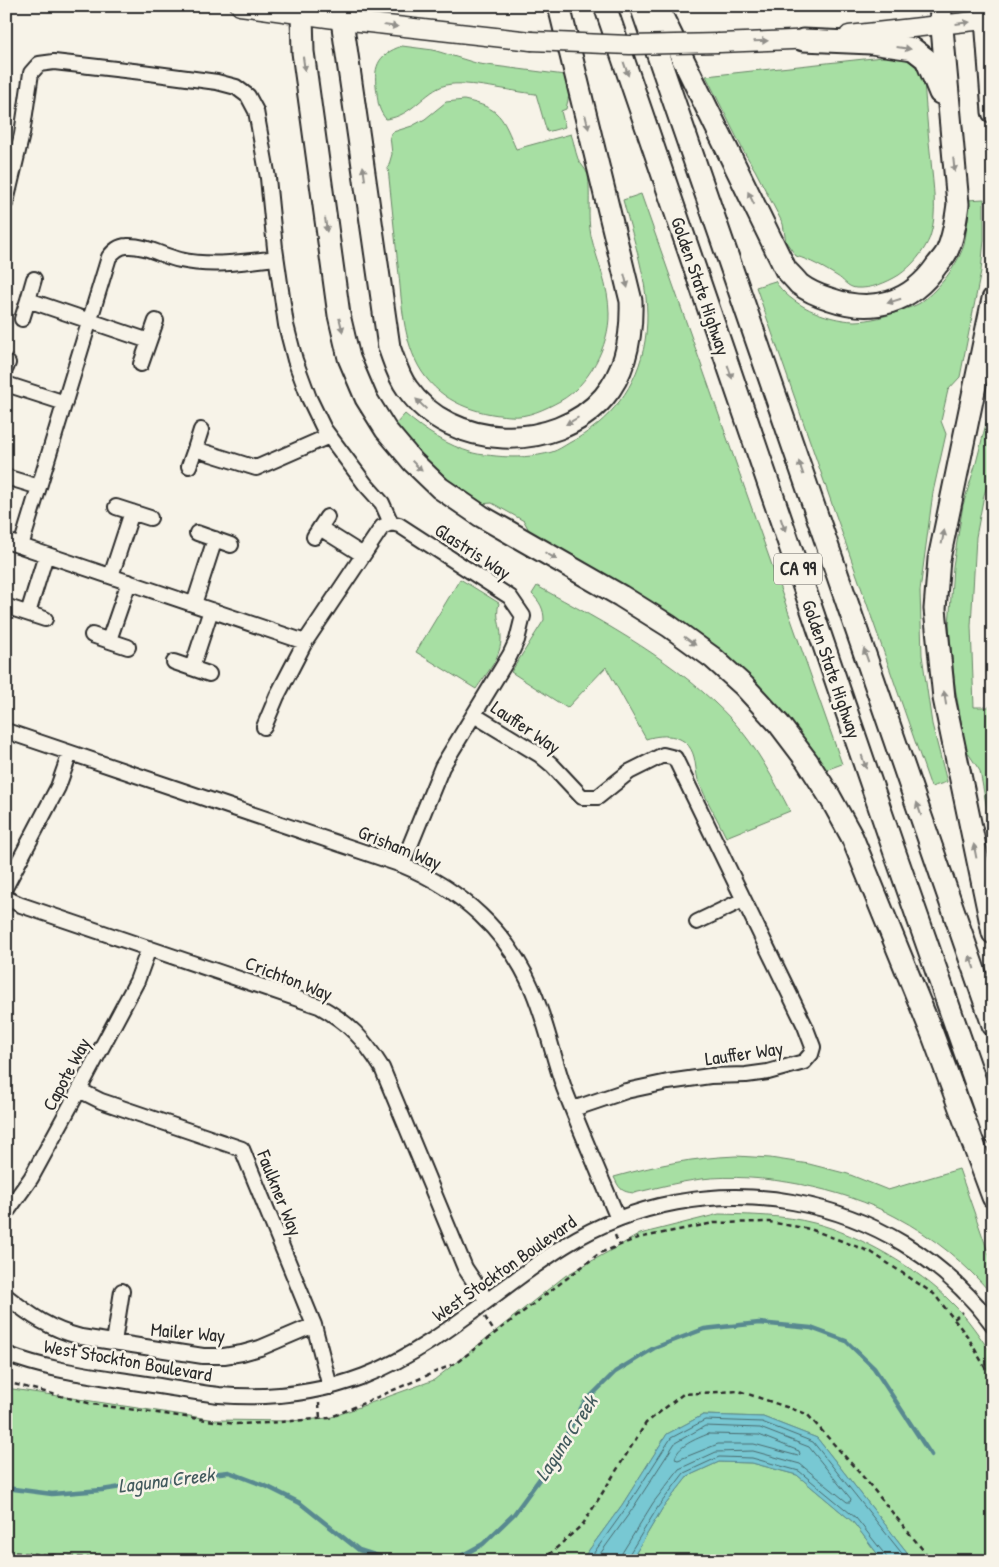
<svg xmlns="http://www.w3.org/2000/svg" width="999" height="1567" font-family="'Patrick Hand',sans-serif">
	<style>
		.green { fill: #a7dfa3; stroke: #698567 }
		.water { fill: #78c8d3; stroke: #598990 }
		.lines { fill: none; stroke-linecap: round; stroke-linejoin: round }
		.shore { stroke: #4a6a6e; stroke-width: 1 }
		.stream { stroke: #598990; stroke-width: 4.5 }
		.minor-casing { stroke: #2b2b2b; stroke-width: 18 }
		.major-casing { stroke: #2b2b2b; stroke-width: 21 }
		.highway-casing { stroke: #2b2b2b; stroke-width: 25 }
		.path { stroke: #2b2b2b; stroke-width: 2.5; stroke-dasharray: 5 4; stroke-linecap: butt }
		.minor { stroke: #f7f3e8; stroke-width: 14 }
		.major { stroke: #f7f3e8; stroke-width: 18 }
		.highway { stroke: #f7f3e8; stroke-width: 21 }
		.major-bridge-casing { stroke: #2b2b2b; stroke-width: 21; stroke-linecap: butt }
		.major-bridge { stroke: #f7f3e8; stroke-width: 18 }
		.oneway { fill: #918f8a }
		.labels { text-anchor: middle; stroke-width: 5; stroke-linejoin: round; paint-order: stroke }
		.shield { fill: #f7f3e8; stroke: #686764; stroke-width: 1 }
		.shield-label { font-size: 18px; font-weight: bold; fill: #2b2b2b }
		.street-label { font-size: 19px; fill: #2b2b2b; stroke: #f7f3e8 }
		.water-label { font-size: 20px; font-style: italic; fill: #425a5d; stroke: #f7f3e8 }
	</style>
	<rect width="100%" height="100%" fill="#f7f3e8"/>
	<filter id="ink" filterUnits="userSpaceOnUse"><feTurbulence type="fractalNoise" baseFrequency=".02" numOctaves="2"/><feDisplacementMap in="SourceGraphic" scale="10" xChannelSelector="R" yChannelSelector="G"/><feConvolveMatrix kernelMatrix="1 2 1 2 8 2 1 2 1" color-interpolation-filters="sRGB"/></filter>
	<g filter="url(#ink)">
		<path class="green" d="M402,46L433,50L479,64L565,75L569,95L566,109L561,111L565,127L547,132L536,94C513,92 467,80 446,85C424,91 413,116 386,119C379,111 378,104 377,93C373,68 376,55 402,46Z
			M892,56C910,58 917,65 924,81C926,108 928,134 931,161C933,185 938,213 930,237C924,252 912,266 899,275C886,283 871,289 856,288C847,287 844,280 837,276C824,268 810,260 796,256L786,242L783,224L755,170L744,152L706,76Z
			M464,100C501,108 502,117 516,149L571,134C574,142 575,151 578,159C581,165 586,169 588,175C591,195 587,216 591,236C597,261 609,287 609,313C610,345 588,386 560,401C545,409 527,418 510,416C475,414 442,402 422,372C402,341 402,301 398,266C395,233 391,201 388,168L392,154L390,136L393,132L412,126L425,119L446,102Z
			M641,194L842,764L823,771L795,729L531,534L524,521L492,503L480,504L450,482L422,457L395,425L405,414C426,432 447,445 473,453C480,455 489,455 496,456C514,458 535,457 552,452C558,450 564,446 569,443C610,422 638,386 645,341C653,293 635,246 623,200Z
			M984,199V240L981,271L960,377L948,390L941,421L946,434L933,492L920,591L922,655L932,724L947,782L931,787L756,287L775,281C790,305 826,320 854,321C870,321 887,316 902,310C908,308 915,306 920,303C936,291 950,275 959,257C968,240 967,219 967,200Z
			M993,396V467L984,495L976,537L971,626L974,707H993V842L980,771L966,750L955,687L949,627L953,566L963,505L976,463Z
			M460,579L499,603C495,619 501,623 501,637C502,657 486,674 476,689L416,652Z
			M537,586C607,624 678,662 733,721C756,746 774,780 790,811L726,837C717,818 706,800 698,780C696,773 696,765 694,757C688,734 665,733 646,739L606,667L567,708L511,672L544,620C544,609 540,602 532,594Z
			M736,1156L770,1158L809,1164L848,1174L888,1190L959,1169L993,1266V1296C967,1264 932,1236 896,1217C843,1188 760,1172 701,1179C678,1182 656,1188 634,1193C621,1192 619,1188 614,1177C657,1165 690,1158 736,1156Z
			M719,1214C751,1215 783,1215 814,1223C858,1234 919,1269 951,1302C968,1318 980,1337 993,1356V1561H914L817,1438L763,1417L703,1415L667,1434L622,1505L581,1561H6V1388L216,1420L289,1421L329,1418L434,1380L565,1276L640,1234Z
			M719,1462L752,1463L797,1475L853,1522L883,1561H631L662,1509L688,1476Z"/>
		<path class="water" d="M703,1415L763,1417L817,1438L914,1561H883L853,1522L797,1475L752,1463L719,1462L688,1476L662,1509L631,1561H581L622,1505L667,1434Z"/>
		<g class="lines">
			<path class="shore" d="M708,1434L759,1435L799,1451L800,1454L798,1456L754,1444H718L678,1460L675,1459C677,1446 696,1439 708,1434Z
				M588,1561L626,1508L671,1438L705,1420L762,1422L813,1442L908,1561
				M595,1561L631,1511L675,1443L705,1426L760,1428L809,1447L851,1499L850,1502H847L800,1464L753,1451L716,1452L679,1469L653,1503L622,1553L621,1561
				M627,1561L628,1556L658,1507L684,1473L719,1457L752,1458L799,1471L856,1518L886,1556L887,1561"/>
			<path class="stream" d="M6,1488L52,1494L102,1490L192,1476L229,1472L268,1487L300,1503L359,1550L393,1561
				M452,1561L483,1544L514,1514L549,1466L584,1403L615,1372L654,1348L704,1329L759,1323L811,1328L846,1341L874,1368L931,1455"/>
			<g class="minor-casing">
				<path id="minor" d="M6,202L22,134L31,73L39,64L54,62L142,72L217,82L236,87L248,96L256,111L268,178L275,248L286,325L295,360L309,398L324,429L365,484L382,503L391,523
					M28,300L34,279
					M22,319L28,300L149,341
					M141,364L156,321
					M6,368L8,363
					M6,384L65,403
					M201,430L195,449L256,468L329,436
					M189,466L195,449
					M6,477L39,487
					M116,507L150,518
					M320,528L363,555
					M197,533L231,545
					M314,537L327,517
					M6,541L305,642
					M21,546L109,257C114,251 119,246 127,246C146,245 162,256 180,260C211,267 245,262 276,258
					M111,576L132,512
					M194,604L215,539
					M8,607L45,619
					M28,613L46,555
					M92,635L128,647
					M109,640L129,582
					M174,662L209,674
					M192,668L211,610
					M474,715L540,755L552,765L582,797H598L629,772L663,755L675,758L805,1026L813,1047L811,1054L804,1062L768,1072L746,1075L710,1076L668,1082L626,1091L573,1109
					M264,727L277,696L305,642L382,527L391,523L399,525L510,597L523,616L517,640L510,655L442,767L402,865
					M6,731L402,865C460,889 508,931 533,991C546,1022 553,1056 564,1088C581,1132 600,1175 618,1219
					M6,886L58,787L70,753
					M6,898L21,905L319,1006C349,1023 364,1039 382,1068L465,1268L487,1301
					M697,922L743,900
					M79,1090L101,1101L242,1149L314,1325L330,1387
					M6,1213L31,1178L79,1090L137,981L149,948
					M6,1296C31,1316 50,1329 81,1337L203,1356H224L242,1353L260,1348L314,1325
					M114,1342L122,1291
					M6,1354C47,1370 90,1375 133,1382C162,1386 191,1392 219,1395C268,1399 319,1393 364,1376C439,1347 497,1288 564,1246C705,1158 893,1191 993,1325"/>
			</g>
			<g class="major-casing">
				<path id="major" d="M240,6L342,20L531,41
					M849,35L993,19
					M719,43L816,39"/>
			</g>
			<g class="highway-casing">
				<path id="highway" d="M605,6L895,853L993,1132
					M641,6L993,1025
					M657,6L786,270C790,274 795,279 799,284C808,291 820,296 830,299C873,314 911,303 937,265C941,260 946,255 948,249C954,235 956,219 958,204L940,6
					M985,6L993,112
					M302,15L303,52L339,315L349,358L366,398L386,430L413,462L440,488L481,516L621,596L669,626L713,658L744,686L779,724L807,761L830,797L852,837L932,1033L993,1197
					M342,20L389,347C394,360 398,376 407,388C450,450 555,454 604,397C627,370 632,335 631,301L559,6
					M803,40L871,43L913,49L926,59L940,93
					M993,299L939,559L935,609L944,698L993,933"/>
			</g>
			<path class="path" d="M615,1235L619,1246
				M485,1317L495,1333
				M954,1319L963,1312
				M6,1382L92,1404L236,1424L267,1423L329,1418L456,1363L600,1253L638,1238L714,1223L769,1222L810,1229L871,1252L934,1294L968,1337L993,1382
				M319,1403L320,1419
				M6,1552L131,1561
				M542,1561L583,1524L646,1423L683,1394L739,1391L807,1414L865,1479L932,1561"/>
			<use href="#minor" class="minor"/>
			<use href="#major" class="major"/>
			<use href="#highway" class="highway"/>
			<g class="major-bridge-casing">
				<path id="major-bridge" d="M531,41L630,45L719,43"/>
			</g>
			<use href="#major-bridge" class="major-bridge"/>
		</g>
		<defs><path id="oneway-solid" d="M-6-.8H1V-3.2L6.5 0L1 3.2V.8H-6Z" transform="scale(1.25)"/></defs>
		<g class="oneway">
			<use href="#oneway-solid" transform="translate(963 23) rotate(-7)"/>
			<use href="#oneway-solid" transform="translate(391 26) rotate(7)"/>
			<use href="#oneway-solid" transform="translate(761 41) rotate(-2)"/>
			<use href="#oneway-solid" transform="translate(904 48) rotate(8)"/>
			<use href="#oneway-solid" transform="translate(304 64) rotate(82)"/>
			<use href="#oneway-solid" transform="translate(626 69) rotate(71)"/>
			<use href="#oneway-solid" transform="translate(587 122) rotate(76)"/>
			<use href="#oneway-solid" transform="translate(954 165) rotate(84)"/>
			<use href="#oneway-solid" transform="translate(364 173) rotate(-98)"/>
			<use href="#oneway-solid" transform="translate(751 198) rotate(-116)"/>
			<use href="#oneway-solid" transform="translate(326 225) rotate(83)"/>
			<use href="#oneway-solid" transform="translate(626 281) rotate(76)"/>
			<use href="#oneway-solid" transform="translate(894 301) rotate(162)"/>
			<use href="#oneway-solid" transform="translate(341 325) rotate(76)"/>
			<use href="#oneway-solid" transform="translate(730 372) rotate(71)"/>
			<use href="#oneway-solid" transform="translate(421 404) rotate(-136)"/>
			<use href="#oneway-solid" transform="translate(572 421) rotate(150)"/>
			<use href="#oneway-solid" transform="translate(417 466) rotate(45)"/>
			<use href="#oneway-solid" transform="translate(801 468) rotate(-109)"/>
			<use href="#oneway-solid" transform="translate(783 525) rotate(71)"/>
			<use href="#oneway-solid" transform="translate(943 537) rotate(-79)"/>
			<use href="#oneway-solid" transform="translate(551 556) rotate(30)"/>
			<use href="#oneway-solid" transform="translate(690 641) rotate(36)"/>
			<use href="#oneway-solid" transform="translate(866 655) rotate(-109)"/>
			<use href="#oneway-solid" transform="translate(945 698) rotate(-99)"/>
			<use href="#oneway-solid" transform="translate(864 762) rotate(71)"/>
			<use href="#oneway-solid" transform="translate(919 809) rotate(-109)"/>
			<use href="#oneway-solid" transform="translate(975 851) rotate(-101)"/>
			<use href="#oneway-solid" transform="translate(972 962) rotate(-109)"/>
		</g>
	</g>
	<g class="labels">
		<rect class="shield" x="774" y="553.5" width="48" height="31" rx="4"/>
		<g class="shield-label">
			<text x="798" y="575">CA 99</text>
		</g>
		<g class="street-label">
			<text transform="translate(701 286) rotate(71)" y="7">Golden State Highway</text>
			<text transform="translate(473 551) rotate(33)" y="7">Glastris Way</text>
			<text transform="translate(832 669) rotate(71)" y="7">Golden State Highway</text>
			<text transform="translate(526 727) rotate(34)" y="7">Lauffer Way</text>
			<text transform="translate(400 847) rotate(22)" y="7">Grisham Way</text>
			<text transform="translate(289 978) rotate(21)" y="7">Crichton Way</text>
			<text transform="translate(744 1053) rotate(-8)" y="7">Lauffer Way</text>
			<text transform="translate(66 1074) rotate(-62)" y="7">Capote Way</text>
			<text transform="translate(280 1193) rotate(68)" y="7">Faulkner Way</text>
			<text transform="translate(504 1268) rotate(-35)" y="7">West Stockton Boulevard</text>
			<text transform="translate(188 1332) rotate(5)" y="7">Mailer Way</text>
			<text transform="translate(128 1360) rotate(10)" y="7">West Stockton Boulevard</text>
		</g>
		<g class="water-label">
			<text transform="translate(566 1438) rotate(-57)" y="7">Laguna Creek</text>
			<text transform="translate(166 1480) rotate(-7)" y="7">Laguna Creek</text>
		</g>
	</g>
	<rect width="999" height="1567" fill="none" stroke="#f7f3e8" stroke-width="25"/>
	<rect x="12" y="12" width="974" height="1542" fill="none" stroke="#2b2b2b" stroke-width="2" filter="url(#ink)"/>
</svg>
